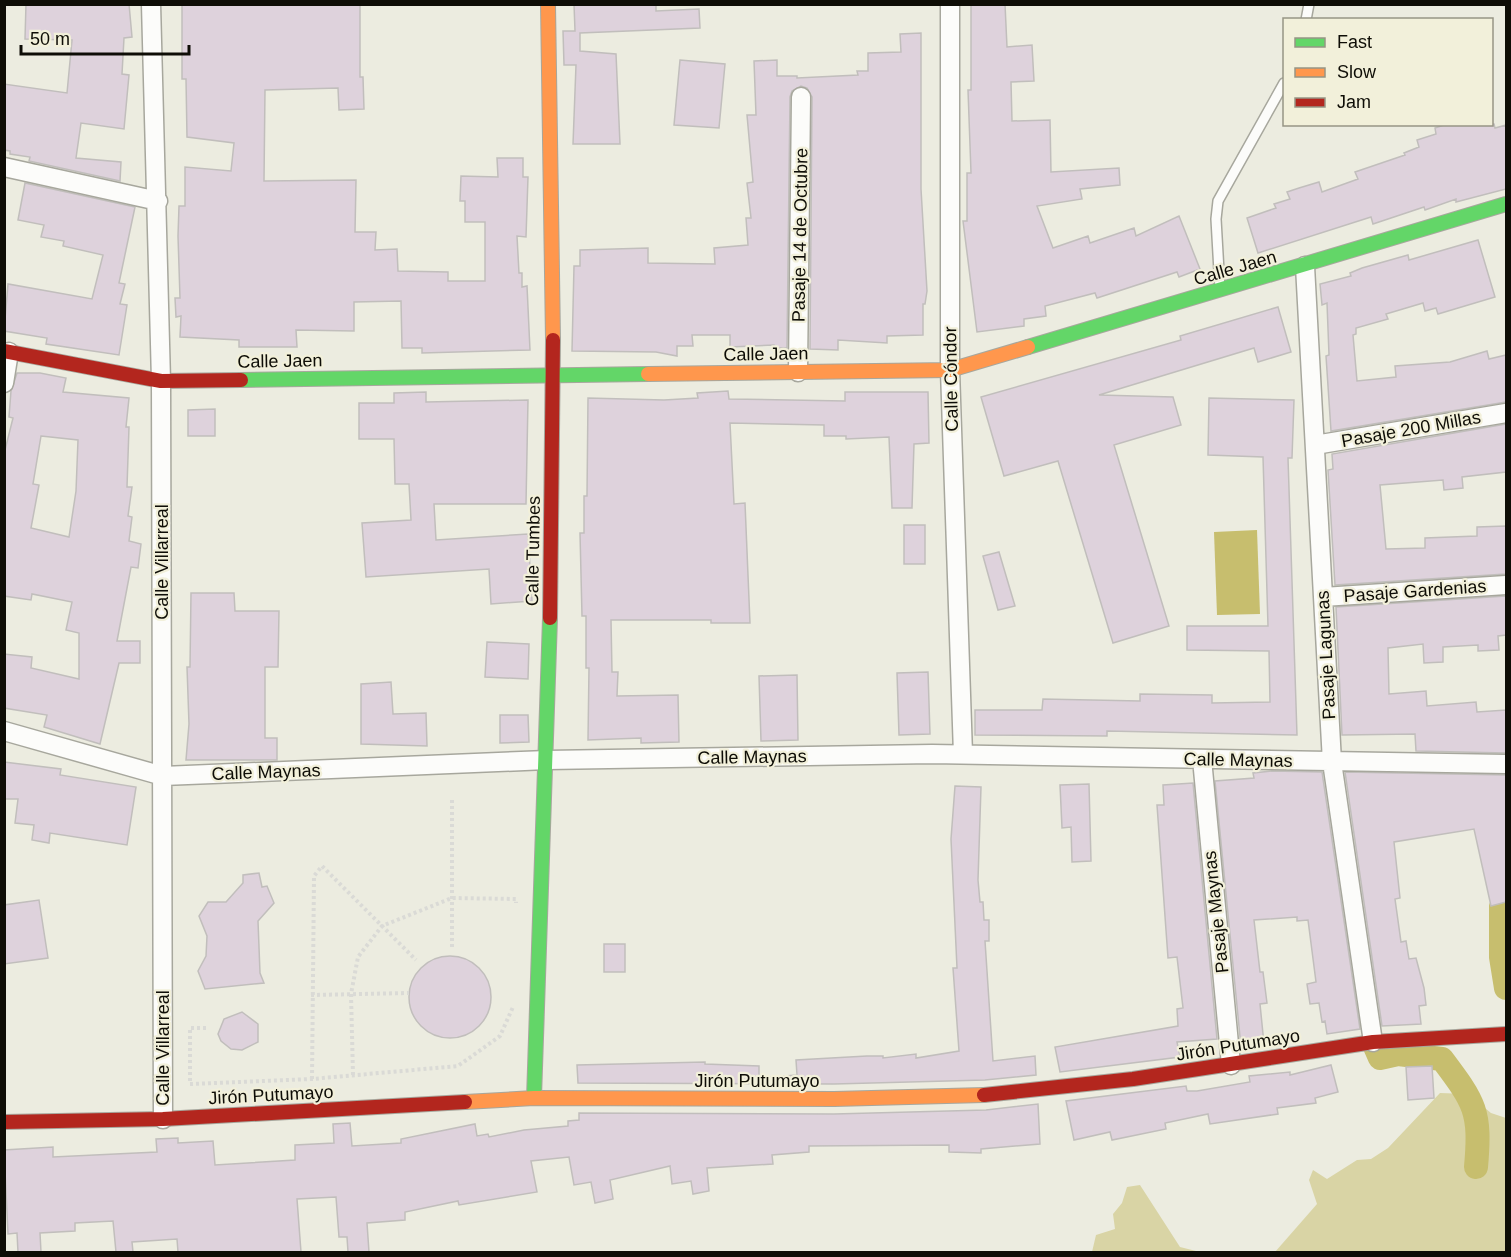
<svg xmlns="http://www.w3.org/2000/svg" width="1511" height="1257" font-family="Helvetica,sans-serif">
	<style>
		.green { fill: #d9d4a5 }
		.water { fill: #c7be6e }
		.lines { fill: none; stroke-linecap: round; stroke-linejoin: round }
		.canal { stroke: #c7be6e; stroke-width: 24 }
		.building { fill: #ded2dc; stroke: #c1bebc; stroke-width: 1.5; fill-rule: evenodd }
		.lane-casing { stroke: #a7a79d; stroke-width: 12 }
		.street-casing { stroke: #a7a79d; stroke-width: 21 }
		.fast-casing { stroke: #a7a79d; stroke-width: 16 }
		.slow-casing { stroke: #a7a79d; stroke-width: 16 }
		.jam-casing { stroke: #a7a79d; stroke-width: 16 }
		.path { stroke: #dadad6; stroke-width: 4; stroke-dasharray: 3 3; stroke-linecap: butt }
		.lane { stroke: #fcfcfa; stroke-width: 9 }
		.street { stroke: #fcfcfa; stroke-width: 18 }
		.fast { stroke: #63d668; stroke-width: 14 }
		.slow { stroke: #ff974d; stroke-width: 14 }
		.jam { stroke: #b3261e; stroke-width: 14 }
		.labels { text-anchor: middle; stroke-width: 4.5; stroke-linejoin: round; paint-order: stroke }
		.street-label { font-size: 18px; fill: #0e0d06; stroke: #f2f0da }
	</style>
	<rect width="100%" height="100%" fill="#ecece0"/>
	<path class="green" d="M1440,1093L1468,1094L1491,1113L1506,1118V1252H1275L1317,1204L1309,1180L1313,1170L1327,1179L1357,1160L1371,1159L1388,1148Z
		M1140,1185L1180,1247L1200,1252H1092L1096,1235L1115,1229L1113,1214L1122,1203L1127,1187Z"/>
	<path class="water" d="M1257,530L1260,614L1217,615L1214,532Z"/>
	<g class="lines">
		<path class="canal" d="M1501,907V957L1506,988
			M1373,1042L1380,1058L1398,1054L1442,1059C1475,1103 1481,1111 1476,1167"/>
	</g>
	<path class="building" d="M26,4H129L132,37L124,38L122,74L129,75L124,129L81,123L76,158L121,162L120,181L29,161L30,157L10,154V151L4,150V84L67,93L72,40L25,39Z
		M182,4H360V77H363L364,109L339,110L338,88L265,90L264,181L356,180L355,232H376L375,250L397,249L398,271L448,272V281H485V222H465V201H460L461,176L498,177L497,158H523V177H528L526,237L517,236L519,273H522V287L527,286L530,350L422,353V348H402L401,301L354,302V331L296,330L297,347H239V340L180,337L181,316L176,317L175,298H180L178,236L179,206H185V167L231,171L234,143L187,137L186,79H182Z
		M574,4H656V11L699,9L700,28L580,33V51L616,54L620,144H573L576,65H564L563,31H575Z
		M971,4H1005L1007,47L1032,45L1034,81L1011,82L1012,121L1050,120L1051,172L1119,168L1120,185L1080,189L1082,199L1037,206L1053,248L1088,236L1090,243L1134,228L1136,236L1179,216L1200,269L1179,277L1177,272L1097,298L1095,293L1045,306L1046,316L1024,319V326L977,332L963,221H967V173H971L968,90H971Z
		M921,33V189L927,291L925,304H923V335L887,336V343L838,340V350L810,349L812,97L807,88L801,86L792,91L790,97L787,348H774V345L730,347V335H692L693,346H677V356L656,352L572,351L574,266H580V250L648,248V263L715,264L714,248L748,245L746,218H751L747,183L753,182L747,115H756L754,61L777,60V76H797V78L858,75L857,71H868V53L901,52L900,34Z
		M680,60L725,64L719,128L674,125Z
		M1447,124H1494L1495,128L1506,125V189L1456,202V199L1425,210L1424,207L1373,224L1371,217L1258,253L1247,218L1276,208L1274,204L1290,199L1287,192L1299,188L1319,182L1322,192L1358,179L1355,172L1405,155L1404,153L1419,147L1417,140L1436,134L1435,128Z
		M25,183L135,207L119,283L125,284L120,304L127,305L119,355L46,344L47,338L4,331L8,284L92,299L103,255L63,246L64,241L41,237L44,225L18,220Z
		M1478,240L1495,297L1438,314L1436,308L1425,311L1423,303L1386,314L1388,319L1356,328V334L1353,335L1357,381L1396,377L1395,366L1450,362L1487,351L1489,359L1506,355V402L1331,431L1326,356L1329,355L1327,303L1322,305L1320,284L1351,276L1350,273L1362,268L1408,255L1409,260Z
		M1278,307L1291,352L1258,362L1254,348L1099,395L1173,397L1181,425L1114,445L1169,626L1113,643L1058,461L1004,476L981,397L1181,340L1180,336Z
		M17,373H40L66,378L63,392L129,398L126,427H129L127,487H132L128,516L132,517L129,541L141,544L138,568L131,567L117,641H140V663H119L100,744L44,727L47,715L4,708V654L32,657L31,668L79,679V633L66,630L72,602L32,594L31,600L4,596V454L13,418L9,417L11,391ZM41,436L78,440L76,491L69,537L31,528L39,485L33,484Z
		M728,391L729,399L845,401V392H928L929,443L914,444L912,508H892L889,437L846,439V436H824V425L730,423L734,504L745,503L750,623H711V620H611L612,672H618L617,696L678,695L679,742L641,743V738L588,740L589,668H586V616H582L580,533H584V496H587L588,398L664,400L698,398L697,393Z
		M426,392V402L528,400L526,504H434L436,540L528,534L532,601L491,604L489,569L366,577L362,523L411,520L409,484H395L394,439H359V403H394V393Z
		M1209,398L1294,400L1292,458H1288L1297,735L1107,731V736L975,735V710H1042L1043,699L1140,701V694L1212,695V703L1270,702L1269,651L1187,650V626H1268L1263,457L1208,455Z
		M215,409V436H188V410Z
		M1506,424V472L1462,477L1463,488L1444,490L1443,480L1380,485L1386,549L1425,548V538L1477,536V527L1506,526V574L1335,585L1328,470L1333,469L1332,454Z
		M904,525H925V564H904Z
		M999,552L1015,606L998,610L983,556Z
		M191,593H234L235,611H279L278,667H265V738H277V760H186L189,724L187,667H190Z
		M1506,596V635L1498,636L1499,650L1478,651V645L1443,647V662L1424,663L1423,644L1388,648L1389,694L1426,691L1427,706L1476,702L1477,712L1506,710V753L1416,751L1415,734L1342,735L1336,607Z
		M487,642L529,644L528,679L485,677Z
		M928,672L930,734L899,735L897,673Z
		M797,675L798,740L761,741L759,676Z
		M391,682L393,714L426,713L427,746L361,744V684Z
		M500,715H528L529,742L500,743Z
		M4,762L61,769L60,775L136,787L127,845L50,833L49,843L32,840L34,825L15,823L18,799H4Z
		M1272,771L1322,772L1360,1029L1327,1034L1325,1021L1322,1022L1319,1003L1310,1004L1307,984L1316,982L1308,920L1297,921V917L1254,920L1260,972H1263L1267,1003L1260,1004L1264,1044L1241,1047L1215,781L1254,778L1253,773Z
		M1345,772L1506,775V902L1491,906L1474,829L1394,842L1400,898L1395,899L1401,942L1406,941L1409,959L1416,958L1424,988L1426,1005L1419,1006L1421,1024L1382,1026Z
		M1193,783L1217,1039L1177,1042L1180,1057L1060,1072L1055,1047L1178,1026L1177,1009L1183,1008L1177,957L1168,958L1157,805H1164L1163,785Z
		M1089,784L1091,861L1072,862L1071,827L1062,828L1060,785Z
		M955,786L981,787L978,880L980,902H983L984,920H989V941H985L993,1061L1035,1056L1036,1075L985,1080L834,1084L578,1083L577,1065L705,1062V1064L759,1066V1078L797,1075L796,1060L867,1056H883V1058L916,1054V1058L959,1051L953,968H957L951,839Z
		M259,873L262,887L267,886L274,903L258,921L260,973L264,983L205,989L198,971L206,956L207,936L199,916L208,902H226L243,883V875Z
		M39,900L48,958L4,964V905Z
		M604,944H625V972H604Z
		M409 997a41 41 0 1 1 82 0a41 41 0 1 1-82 0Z
		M242,1012L258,1024V1042L242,1050L231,1049L221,1041L218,1034L224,1019Z
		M1331,1065L1338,1092L1315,1098L1316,1103L1277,1108L1278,1114L1210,1124L1208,1114L1165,1123L1166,1129L1112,1140L1110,1132L1074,1140L1066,1101L1186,1086L1187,1091H1197L1250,1082L1249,1076L1290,1072V1075Z
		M1432,1066L1434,1098L1408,1100L1406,1067Z
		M1038,1104L1040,1144L981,1149V1153L949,1152V1145L809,1146V1152L772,1155L773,1164L707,1168L709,1191L693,1194L691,1181L672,1184L670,1166L610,1180L613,1199L595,1203L591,1182L574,1185L569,1157L531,1161L537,1192L459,1205L458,1201L405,1212V1220L367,1223L369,1252H348L347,1237H339L336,1197L297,1199L301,1252H178L177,1239L132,1242L133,1252H116L113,1221L75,1223V1231L40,1233L41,1252H18L17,1233L8,1234L4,1150L53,1147V1157L157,1152L156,1139L178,1138V1143L213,1141L215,1165L295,1160V1145L334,1143L333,1124L350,1123L352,1146L401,1143V1139L475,1124L477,1136L488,1134L489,1137L524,1130L568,1126V1121L579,1120V1113L834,1114L986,1110Z"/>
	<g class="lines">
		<g class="lane-casing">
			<path id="lane" d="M1306,20L1309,4
				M1220,289L1216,219L1218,201L1284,83"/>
		</g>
		<g class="street-casing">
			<path id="street" d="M151,4L161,381L163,1119
				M950,4V370L963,754
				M4,167L158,201
				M1305,266L1332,762L1373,1042
				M798,372L801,97
				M4,383L9,352
				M1315,445L1506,413
				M1323,597L1506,585
				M4,731L163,776L547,760L932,754L1506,764
				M1202,759L1231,1065"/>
		</g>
		<g class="fast-casing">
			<path id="fast" d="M1028,347L1506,204
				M241,380L648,374
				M534,1098L550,618"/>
		</g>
		<g class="slow-casing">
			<path id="slow" d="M548,4L553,340
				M648,374L950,370L1028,347
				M465,1102L534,1098L834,1099L984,1095"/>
		</g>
		<g class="jam-casing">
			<path id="jam" d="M4,351L161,381L241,380
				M550,618L553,340
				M984,1095L1133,1079L1373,1042L1506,1034
				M4,1122L163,1119L465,1102"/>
		</g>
		<path class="path" d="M452,947V799
			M311,995L409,993
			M206,1028H190V1084L312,1079L458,1066L500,1036L513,1007
			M353,1075L351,994L358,957L382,926L452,898L516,899V903
			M312,1079L314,876L322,866L416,960"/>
		<use href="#lane" class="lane"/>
		<use href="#street" class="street"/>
		<use href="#fast" class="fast"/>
		<use href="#slow" class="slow"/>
		<use href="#jam" class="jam"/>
	</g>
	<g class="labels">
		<g class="street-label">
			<text transform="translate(800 235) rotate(-89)" y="6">Pasaje 14 de Octubre</text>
			<text transform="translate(1235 268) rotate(-16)" y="6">Calle Jaen</text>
			<text transform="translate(766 354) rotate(-1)" y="6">Calle Jaen</text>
			<text transform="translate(280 361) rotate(-1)" y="6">Calle Jaen</text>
			<text transform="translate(951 379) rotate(-91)" y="6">Calle Cóndor</text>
			<text transform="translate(1411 429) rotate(-10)" y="6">Pasaje 200 Millas</text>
			<text transform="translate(533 551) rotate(-89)" y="6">Calle Tumbes</text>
			<text transform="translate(162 562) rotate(-90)" y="6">Calle Villarreal</text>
			<text transform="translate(1415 591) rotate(-4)" y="6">Pasaje Gardenias</text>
			<text transform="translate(1326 655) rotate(-93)" y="6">Pasaje Lagunas</text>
			<text transform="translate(752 757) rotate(-1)" y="6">Calle Maynas</text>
			<text transform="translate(1238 760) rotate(1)" y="6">Calle Maynas</text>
			<text transform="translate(266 772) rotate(-2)" y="6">Calle Maynas</text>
			<text transform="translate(1216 912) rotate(-96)" y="6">Pasaje Maynas</text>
			<text transform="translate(1238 1045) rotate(-9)" y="6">Jirón Putumayo</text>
			<text transform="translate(163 1048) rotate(-90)" y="6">Calle Villarreal</text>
			<text x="757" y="1087">Jirón Putumayo</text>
			<text transform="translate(271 1095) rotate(-3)" y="6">Jirón Putumayo</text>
		</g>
	</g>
	<rect width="1511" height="1257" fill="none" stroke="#0e0d06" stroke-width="12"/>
	<rect x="1283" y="18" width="210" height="108" fill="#f2f0da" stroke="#979585" stroke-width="1.5"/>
	<rect x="1295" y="38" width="30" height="9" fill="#63d668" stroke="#979585" stroke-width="1.5"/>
	<text x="1337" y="48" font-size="18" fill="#0e0d06">Fast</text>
	<rect x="1295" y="68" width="30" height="9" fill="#ff974d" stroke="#979585" stroke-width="1.5"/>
	<text x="1337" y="78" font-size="18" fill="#0e0d06">Slow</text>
	<rect x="1295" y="98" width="30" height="9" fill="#b3261e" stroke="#979585" stroke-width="1.5"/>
	<text x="1337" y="108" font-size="18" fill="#0e0d06">Jam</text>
	<path d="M21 45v9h168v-9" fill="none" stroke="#0e0d06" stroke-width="3"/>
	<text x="30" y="45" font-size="18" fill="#0e0d06" stroke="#f2f0da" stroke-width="4.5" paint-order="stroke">50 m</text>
</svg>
